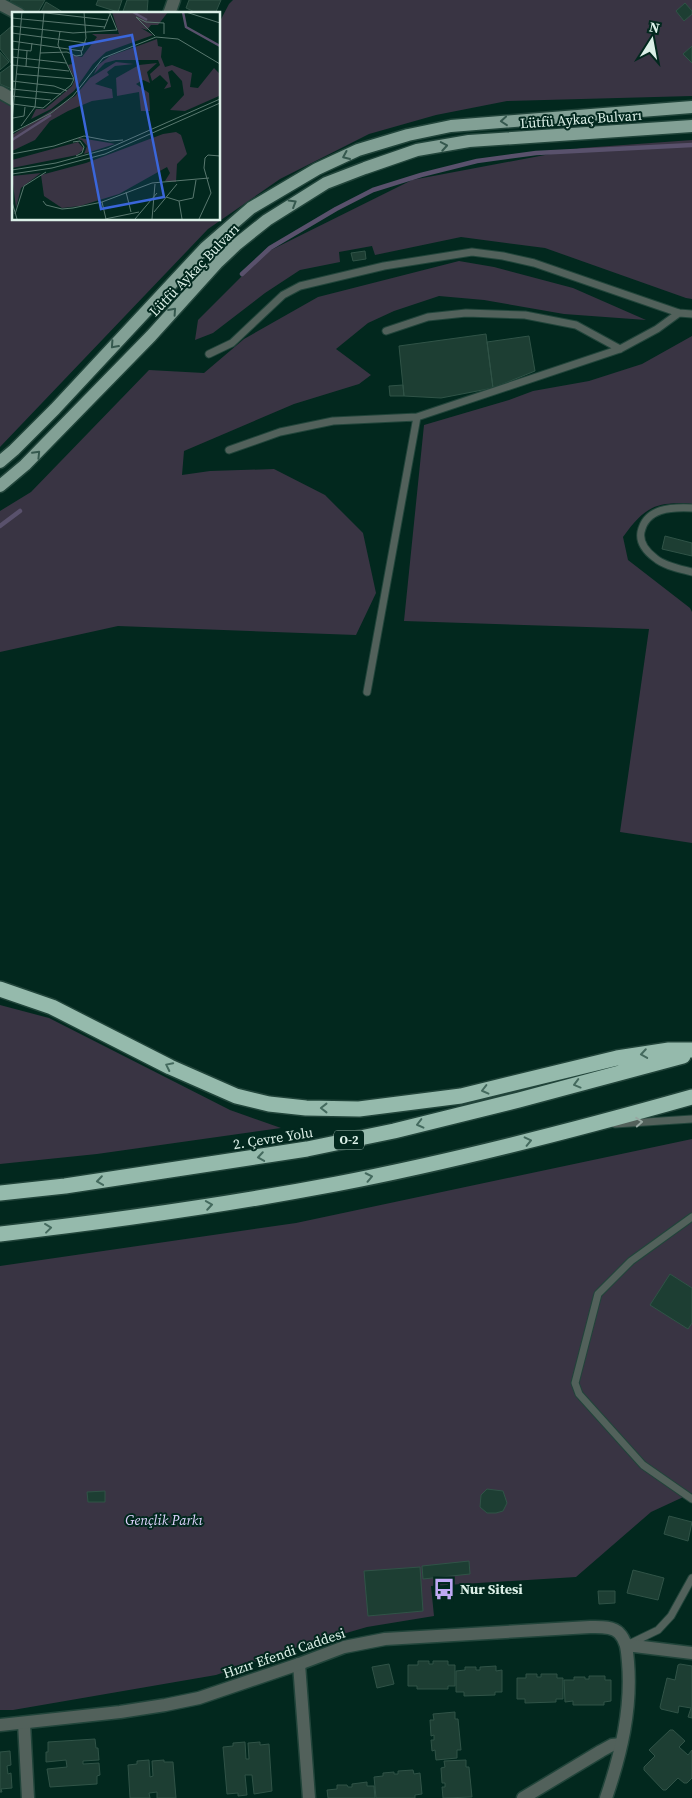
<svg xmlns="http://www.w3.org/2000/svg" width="692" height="1798" font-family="'Source Serif 4',serif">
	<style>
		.green { fill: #393443 }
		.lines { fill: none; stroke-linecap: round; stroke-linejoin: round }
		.stream { stroke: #59516c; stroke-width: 4.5 }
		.building { fill: #1d3e33; stroke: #305347 }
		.service-casing { stroke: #21443a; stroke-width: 9 }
		.minor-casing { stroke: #21443a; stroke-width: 15 }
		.tertiary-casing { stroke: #21443a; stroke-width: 15 }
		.primary-casing { stroke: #21443a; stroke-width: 15 }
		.motorway-casing { stroke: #21443a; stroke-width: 18 }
		.service { stroke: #52615b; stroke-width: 7 }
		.minor { stroke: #52615b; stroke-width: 12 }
		.tertiary { stroke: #52615b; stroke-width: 12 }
		.primary { stroke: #82a095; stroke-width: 12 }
		.motorway { stroke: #95baac; stroke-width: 15 }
		.oneway { stroke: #35584e }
		.oneway2 { stroke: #446a5e }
		.oneway3 { stroke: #97a8a2 }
		.labels { text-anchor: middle; stroke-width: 4; stroke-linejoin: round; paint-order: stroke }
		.shield { fill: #02281e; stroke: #9bb4ab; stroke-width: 1 }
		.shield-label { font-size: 12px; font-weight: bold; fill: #dcf0e8 }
		.street-label { font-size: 14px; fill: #dcf0e8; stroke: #02281e }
		.park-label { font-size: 14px; font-style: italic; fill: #dfd3fe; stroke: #02281e }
		.poi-label { font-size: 14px; font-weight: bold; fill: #dcf0e8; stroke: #02281e; text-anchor: start }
		.inset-river { fill: none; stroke: #59516c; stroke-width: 2.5 }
		.inset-road { fill: none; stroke: #59786f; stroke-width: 1 }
		.view { fill: #3a66da; fill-opacity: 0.15; stroke: #3a66da; stroke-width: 2.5 }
		.inset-edge { fill: none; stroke: #dcf0e8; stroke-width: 2.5 }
	</style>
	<rect width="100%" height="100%" fill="#02281e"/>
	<path class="green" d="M233,0H692V96L507,101L436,115L369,134L280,179L208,229L0,447V99L14,108V219H219V23L229,4Z
		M692,140V299L686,298L545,248L461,237L375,255L372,246L339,252L340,262L300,270L265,293L213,333L195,340L198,320L265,253L412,180L582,148Z
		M459,261L494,267L573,288L646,320L564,314L484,300L439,296L394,311L368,323L336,349L371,375L359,384L294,404L184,451L182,475L210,471L274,469L325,495L363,533L376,593L356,635L118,626L0,652V511L31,492L149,370L204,373L244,339L318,297Z
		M692,336V504C655,501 644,508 623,537L628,560L690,608L692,612V843L620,832L649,629L404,621L424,425L509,400L533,391L589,381L642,364Z
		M0,1005L49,1018L230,1110L281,1128L97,1154L0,1164Z
		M692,1139V1493L651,1512L576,1577L431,1586L434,1616L367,1627L298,1647L216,1675L13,1710H0V1266L296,1223Z"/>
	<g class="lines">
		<path class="stream" d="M242,274L270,248L336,209L373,190L421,175L477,161L536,153L692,145
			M0,526L20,511"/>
	</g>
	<path class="building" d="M11,0H45L37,14H28L9,4Z
		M98,0H122L118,12L96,5Z
		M127,0H148L147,13L149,14H122Z
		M189,0H221L215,14H199L186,8Z
		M46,2L66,14H40Z
		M685,3L692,11V14L684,21L676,11Z
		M13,25L14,62L12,64L0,49V36Z
		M692,46V63L683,54Z
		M0,52L9,62L0,70Z
		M14,63V90L0,84V73Z
		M365,251L366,259L353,261L351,253Z
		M486,334L493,388L441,398L404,396L399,346Z
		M529,336L535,371L493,388L487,342Z
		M403,385L404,396H390L389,386Z
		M665,536L692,543V556L662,549Z
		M670,1274L692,1288V1323L688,1329L650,1305Z
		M487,1489L503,1491L507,1503L503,1511L496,1513H487L480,1507L481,1495Z
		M105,1491V1502H88L87,1492Z
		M669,1516L692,1522L688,1541L664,1534Z
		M469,1561L470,1574L423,1579L422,1566Z
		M420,1567L423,1611L368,1616L364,1571Z
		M633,1570L664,1578L658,1600L627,1593Z
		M598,1591H615V1603L599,1604Z
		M418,1661H429V1664H433V1661H448V1665H455V1686H448V1689H417V1686H408V1665H418Z
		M389,1664L394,1684L377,1688L372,1667Z
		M680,1664L692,1666V1718L688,1717L691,1708L679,1706L678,1713L661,1709L660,1707L667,1678L675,1680L678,1665Z
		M496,1666V1671L502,1670V1692H495V1695L464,1696V1692H456V1671L465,1670V1667H476V1670H480V1667Z
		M526,1674H537V1677H541V1674H557V1678H563V1699H556V1702L525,1703V1699H517V1678H526Z
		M589,1676H605V1680H611V1701L604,1702V1705H573V1701L565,1702L564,1680H574V1677H585V1679H589Z
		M455,1712V1719H458L461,1750H457V1758L436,1760L435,1750L432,1751L431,1740H434V1735L431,1736L430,1720H434L433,1714Z
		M670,1730H673L685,1741L679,1747L688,1755L692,1750V1778L687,1783H684L678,1778L666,1790H663L644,1770V1767L655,1756L649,1750Z
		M95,1739L96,1748H98L99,1760L83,1761V1764L99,1763L100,1775L97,1776V1784L50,1787L47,1769L67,1767L66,1760L46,1762V1752H48V1742Z
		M245,1742L246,1759H249L248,1743L260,1742V1745L269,1744L272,1791L254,1794L252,1775H245L247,1795L238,1796V1793L227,1794L223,1747L233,1746V1743Z
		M10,1751L11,1765L7,1766L8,1774L11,1773L12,1788L1,1789L2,1792H0V1752Z
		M149,1760L150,1777L153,1776L152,1761L164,1760V1762H173L176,1798H157V1792L149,1793L150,1798H130L128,1765L137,1764V1761Z
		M466,1760V1767H469L472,1797L443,1798L442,1787H445V1783H442L441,1768L445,1767L444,1761Z
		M413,1770L414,1774L420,1773L422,1794L415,1795V1798H376L374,1777L383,1776V1773L394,1772V1774H398V1771Z
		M367,1782V1786H374L375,1798H328L327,1790L337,1789V1785H347L348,1787H352V1784Z"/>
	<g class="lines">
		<g class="service-casing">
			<path id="service" d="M386,331L428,317L466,313L525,315L576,325L620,349
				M209,354L232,343L283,295L300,286L384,266L472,252L503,256L534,263L679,313L692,314
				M229,450L280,432L333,421L417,417
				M692,508C671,507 646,508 641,532C639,543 647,552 655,558C664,566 681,569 692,572
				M367,692L417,417L620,349L657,329L679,313
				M615,1124L692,1119
				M692,1217L631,1261L598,1294L575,1383L579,1394L643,1465L692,1499
				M629,1644L658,1630L671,1616L692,1578"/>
		</g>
		<g class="minor-casing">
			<path id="minor" d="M0,4L19,14
				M169,14L174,0
				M0,92L14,100
				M299,1664L309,1798
				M24,1723L28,1798
				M523,1798L601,1751L612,1745L621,1744"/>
		</g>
		<g class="tertiary-casing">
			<path id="tertiary" d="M626,1645L692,1653
				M0,1725L120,1712L165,1705L199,1698L299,1664L344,1647L385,1639L590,1627C599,1627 613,1626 619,1633C627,1641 627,1652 628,1662C632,1709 621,1754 606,1798"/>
		</g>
		<g class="primary-casing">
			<path id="primary" d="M0,462L14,450L55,409L205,248L251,208L317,169L358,150L408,135L451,126L692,107
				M0,486L25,465L151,336L217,263L237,244L267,220L326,183L365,168L417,150L469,141L692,126"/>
		</g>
		<g class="motorway-casing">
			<path id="motorway" d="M0,989L52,1007L170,1067L236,1096L269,1104L306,1108L359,1109L461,1096L617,1058L669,1050H692
				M0,1193L65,1186L307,1149L394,1131L519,1100L683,1056
				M0,1234C112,1221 225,1205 336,1184C456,1161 575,1130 692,1097"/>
		</g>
		<use href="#service" class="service"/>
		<use href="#minor" class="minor"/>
		<use href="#tertiary" class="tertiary"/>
		<use href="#primary" class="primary"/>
		<use href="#motorway" class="motorway"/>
	</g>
	<defs><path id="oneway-chevron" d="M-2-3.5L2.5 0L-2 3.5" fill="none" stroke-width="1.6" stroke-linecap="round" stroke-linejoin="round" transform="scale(1.25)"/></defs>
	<g class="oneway">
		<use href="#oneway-chevron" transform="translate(504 121) rotate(175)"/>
		<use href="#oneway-chevron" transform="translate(444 146) rotate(-10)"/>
		<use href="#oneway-chevron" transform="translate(346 156) rotate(156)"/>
		<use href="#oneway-chevron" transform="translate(293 203) rotate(-31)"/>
		<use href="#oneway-chevron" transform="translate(173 311) rotate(-48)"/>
		<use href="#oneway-chevron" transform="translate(114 345) rotate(132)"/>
		<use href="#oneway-chevron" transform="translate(37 454) rotate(-46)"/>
	</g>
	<g class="oneway2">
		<use href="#oneway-chevron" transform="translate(644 1054) rotate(171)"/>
		<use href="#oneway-chevron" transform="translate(169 1066) rotate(-154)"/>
		<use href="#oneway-chevron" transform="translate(577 1084) rotate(165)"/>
		<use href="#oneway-chevron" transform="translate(485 1090) rotate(166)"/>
		<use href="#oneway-chevron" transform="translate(324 1108) rotate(-180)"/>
		<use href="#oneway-chevron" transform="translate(420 1124) rotate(166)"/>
		<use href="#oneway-chevron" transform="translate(528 1141) rotate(-13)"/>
		<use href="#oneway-chevron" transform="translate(261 1157) rotate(171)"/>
		<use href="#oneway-chevron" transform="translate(369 1177) rotate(-12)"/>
		<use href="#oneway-chevron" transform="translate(100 1181) rotate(172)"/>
		<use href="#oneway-chevron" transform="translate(209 1205) rotate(-9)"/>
		<use href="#oneway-chevron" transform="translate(48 1228) rotate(-7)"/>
	</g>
	<use class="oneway3" href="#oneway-chevron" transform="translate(639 1122) rotate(-4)"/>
	<defs>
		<g id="bus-bare" transform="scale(1.725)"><path d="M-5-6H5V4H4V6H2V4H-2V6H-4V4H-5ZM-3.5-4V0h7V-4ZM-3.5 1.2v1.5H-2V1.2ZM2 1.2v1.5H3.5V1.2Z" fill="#bfa9f4" stroke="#02281e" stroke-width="2.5" paint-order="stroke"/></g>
	</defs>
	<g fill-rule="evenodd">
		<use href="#bus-bare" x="444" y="1589"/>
	</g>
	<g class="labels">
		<rect class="shield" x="334" y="1130.5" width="30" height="19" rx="4"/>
		<g class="shield-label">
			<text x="349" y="1144">O-2</text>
		</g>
		<g class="street-label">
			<text transform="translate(581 119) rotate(-4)" y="5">Lütfü Aykaç Bulvarı</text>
			<text transform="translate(194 270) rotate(-46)" y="5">Lütfü Aykaç Bulvarı</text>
			<text transform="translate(273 1138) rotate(-9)" y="5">2. Çevre Yolu</text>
			<text transform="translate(284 1653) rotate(-19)" y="5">Hızır Efendi Caddesi</text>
		</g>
		<g class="park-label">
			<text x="164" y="1525">Gençlik Parkı</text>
		</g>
		<g class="poi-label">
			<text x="460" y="1594">Nur Sitesi</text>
		</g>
	</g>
	<g transform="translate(12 12)">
		<rect width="208" height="208" fill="#02281e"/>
		<path d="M100,0H156L146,13H139L135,18L129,16L141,23L94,40L81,52L62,79L39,97L19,107L24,97H33L60,74L63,67L56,53L60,52L58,43L70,45L85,25L80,22H107ZM145,27L146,34L150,35L149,45L153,55L160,53L180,61L178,75L186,76L202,56L207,61V84L173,99L158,98L172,83L170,69L160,58L156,60L159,75L152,77L156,71L148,63L140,69L138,62L148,53L146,48H104L93,51L82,62L86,53L98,44ZM104,50L122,52L103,54L95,60L97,63L83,72L100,77L101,86L80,89L56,99L38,109L23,128L0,139V123L63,84L78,66ZM145,51L135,60L138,71L131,68L124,72L137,81L138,99H129L127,80L105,84L104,66L127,53ZM164,120L169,123L175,142L165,152L164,170L153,169L158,161L155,155L107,182L68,194L50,196L32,184L29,163L74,151L151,122ZM68,126L98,131L103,132L72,142L75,134L70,128L65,127ZM66,130L72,137L65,143L0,156V148ZM29,161L9,176L4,196L0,164Z" fill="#393443"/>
		<path class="inset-river" d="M121,0L135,8M171,0L174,15L208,34M0,128L39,103"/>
		<path class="inset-road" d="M25,0L96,8M174,0L208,11M0,6L93,15M0,14L61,21L105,18L98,1L93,0M92,17L98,2M0,21L74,31M143,24L124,5L134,10L152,11V22M0,29L70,39L74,26L72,0M0,37L19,39L20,31M28,41L55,40L64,44L70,43L69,39M0,45L54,51M0,53L57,59M14,54L15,39M5,62L62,67M0,69L42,74L55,79M0,77L49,82M0,84L39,88M1,92L31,96L59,73L62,67L46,33L48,19M1,106L12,104L13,95M0,110L10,0M9,114L23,95L32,1M0,121L39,101L61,84L91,46L144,25L166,27L208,52M61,130L68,129L72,135L70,141L64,144M0,142L42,134L72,124L98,129L111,128M0,158L44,151L95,137L208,87M0,162L40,156L93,142L208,91M114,180L119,200M154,185L167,189L181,186L184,168M31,189L34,193L50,197L61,196L90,190L140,171L197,166M167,189L170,207M0,190L5,207M90,190L94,207M142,200L165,172M3,202L12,174L34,160M93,207L127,200M123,207L145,181M140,207L143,172M187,207L199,181L192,156L193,146L196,143L208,144"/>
		<path class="view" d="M120,23L152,185L89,197L58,35Z"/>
		<rect width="208" height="208" class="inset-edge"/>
	</g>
	<g transform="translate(652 40) rotate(11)" stroke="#02281e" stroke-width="4" paint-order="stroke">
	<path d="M0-4L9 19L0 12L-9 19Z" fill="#dcf0e8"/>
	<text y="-8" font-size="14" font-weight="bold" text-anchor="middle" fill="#dcf0e8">N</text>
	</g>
</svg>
